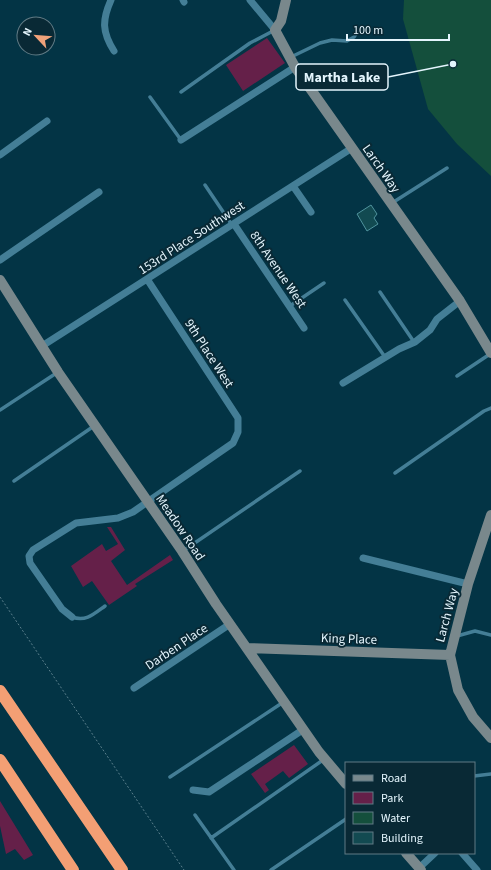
<svg xmlns="http://www.w3.org/2000/svg" width="491" height="870" font-family="'Source Sans 3',sans-serif">
	<style>
		.green { fill: #652049 }
		.water { fill: #144f3c }
		.building { fill: #124a51; stroke: #50949e }
		.lines { fill: none; stroke-linecap: round; stroke-linejoin: round }
		.path { stroke: #5b808d; stroke-width: 1; stroke-dasharray: 2 2; stroke-linecap: butt }
		.lane { stroke: #447e96; stroke-width: 3.5 }
		.street { stroke: #447e96; stroke-width: 7 }
		.secondary { stroke: #79888c; stroke-width: 10 }
		.highway { stroke: #f39f74; stroke-width: 12 }
		.labels { text-anchor: middle; stroke-width: 4; stroke-linejoin: round; paint-order: stroke }
		.street-label { font-size: 13px; fill: #e4f5fd; stroke: #092935 }
		.leader { fill: none; stroke: #e4f5fd; stroke-width: 1.5 }
		.callout-dot { fill: #e4f5fd; stroke: #092935; stroke-width: 1.5 }
		.callout { fill: #092935; stroke: #e4f5fd; stroke-width: 1.5 }
		.callout-label { font-size: 14px; text-anchor: middle; font-weight: bold; fill: #e4f5fd }
	</style>
	<rect width="100%" height="100%" fill="#033445"/>
	<path class="green" d="M267,38L285,63L243,91L226,65Z
		M107,527H111L125,550L111,561L127,585L170,555L173,560L135,584L137,586L109,605L92,581L83,587L71,566L102,544L106,551L118,544Z
		M294,745L308,764L289,778L283,771L265,784L269,790L265,793L251,774Z
		M0,801L33,855L24,860L15,849L6,854L0,826Z"/>
	<path class="water" d="M404,0H491V176L457,144L428,109L403,19Z"/>
	<path class="building" d="M371,205L377,214L374,218L378,224L367,231L357,214Z"/>
	<g class="lines">
		<path class="path" d="M0,597L184,870"/>
		<path class="lane" d="M291,57L320,43L332,40L347,41L354,37L357,32
			M181,92L250,43L273,31
			M150,97L181,140
			M205,185L232,225
			M392,203L447,168
			M380,292L414,342
			M345,300L385,357
			M290,306L324,283
			M457,376L490,354
			M0,410L58,372
			M395,473L484,411L491,408
			M14,481L94,426
			M183,551L300,471
			M72,617C86,622 94,614 105,606
			M457,636L475,631L491,635
			M474,776L491,774
			M170,777L282,703
			M195,815L234,870
			M211,838L323,760
			M271,870L346,819"/>
		<path class="street" d="M111,0C102,20 102,32 114,51
			M183,0L184,2
			M250,0L275,30
			M181,140L295,67
			M0,155L47,121
			M293,186L311,212
			M234,224L304,328
			M0,260L99,192
			M42,346L352,148
			M343,383L399,349L415,342L430,330L437,319L460,301
			M363,558L468,584
			M72,617L62,609L30,563L29,556L33,550L76,523L118,518L133,512L233,443L238,432V418L147,279
			M134,688L230,624
			M193,790L209,792L304,729
			M462,853L477,870
			M419,868L435,853"/>
		<path class="secondary" d="M286,0L281,21L275,30L295,67L460,301L491,353
			M0,280L58,372L182,551L216,604L319,752L346,784
			M491,515L468,584L450,655L458,690L473,717L491,738
			M247,648L450,655
			M406,853L421,870"/>
		<path class="highway" d="M0,691L122,870
			M0,760L73,870"/>
	</g>
	<g class="labels">
		<g class="street-label">
			<text transform="translate(382 168) rotate(55)" y="5">Larch Way</text>
			<text transform="translate(191 237) rotate(-33)" y="5">153rd Place Southwest</text>
			<text transform="translate(279 269) rotate(56)" y="5">8th Avenue West</text>
			<text transform="translate(210 353) rotate(57)" y="5">9th Place West</text>
			<text transform="translate(181 527) rotate(56)" y="5">Meadow Road</text>
			<text transform="translate(446 615) rotate(-75)" y="5">Larch Way</text>
			<text transform="translate(349 638) rotate(2)" y="5">King Place</text>
			<text transform="translate(176 646) rotate(-34)" y="5">Darben Place</text>
		</g>
	</g>
	<path class="leader" d="M453 64L388 77"/>
	<circle class="callout-dot" cx="453" cy="64" r="4"/>
	<rect class="callout" x="296" y="64" width="92" height="26" rx="4"/>
	<g class="callout-label">
		<text x="342" y="82">Martha Lake</text>
	</g>
	<rect x="345" y="762" width="130" height="92" fill="#092935" stroke="#617b85"/>
	<rect x="353" y="775" width="20" height="6" fill="#79888c" stroke="#617b85"/>
	<text x="381" y="782" font-size="12" fill="#e4f5fd">Road</text>
	<rect x="353" y="792" width="20" height="12" fill="#652049" stroke="#617b85"/>
	<text x="381" y="802" font-size="12" fill="#e4f5fd">Park</text>
	<rect x="353" y="812" width="20" height="12" fill="#144f3c" stroke="#617b85"/>
	<text x="381" y="822" font-size="12" fill="#e4f5fd">Water</text>
	<rect x="353" y="832" width="20" height="12" fill="#124a51" stroke="#617b85"/>
	<text x="381" y="842" font-size="12" fill="#e4f5fd">Building</text>
	<g transform="translate(36 36) rotate(296)"><circle r="19" fill="#092935" stroke="#617b85"/>
	<path d="M0-3L7 15L0 10L-7 15Z" fill="#f0a27a"/>
	<text y="-6" font-size="11" font-weight="bold" text-anchor="middle" fill="#e4f5fd">N</text>
	</g>
	<path d="M347 34v6h102v-6" fill="none" stroke="#e4f5fd" stroke-width="2"/>
	<text x="353" y="34" font-size="12" fill="#e4f5fd" stroke="#092935" stroke-width="3" paint-order="stroke">100 m</text>
</svg>
